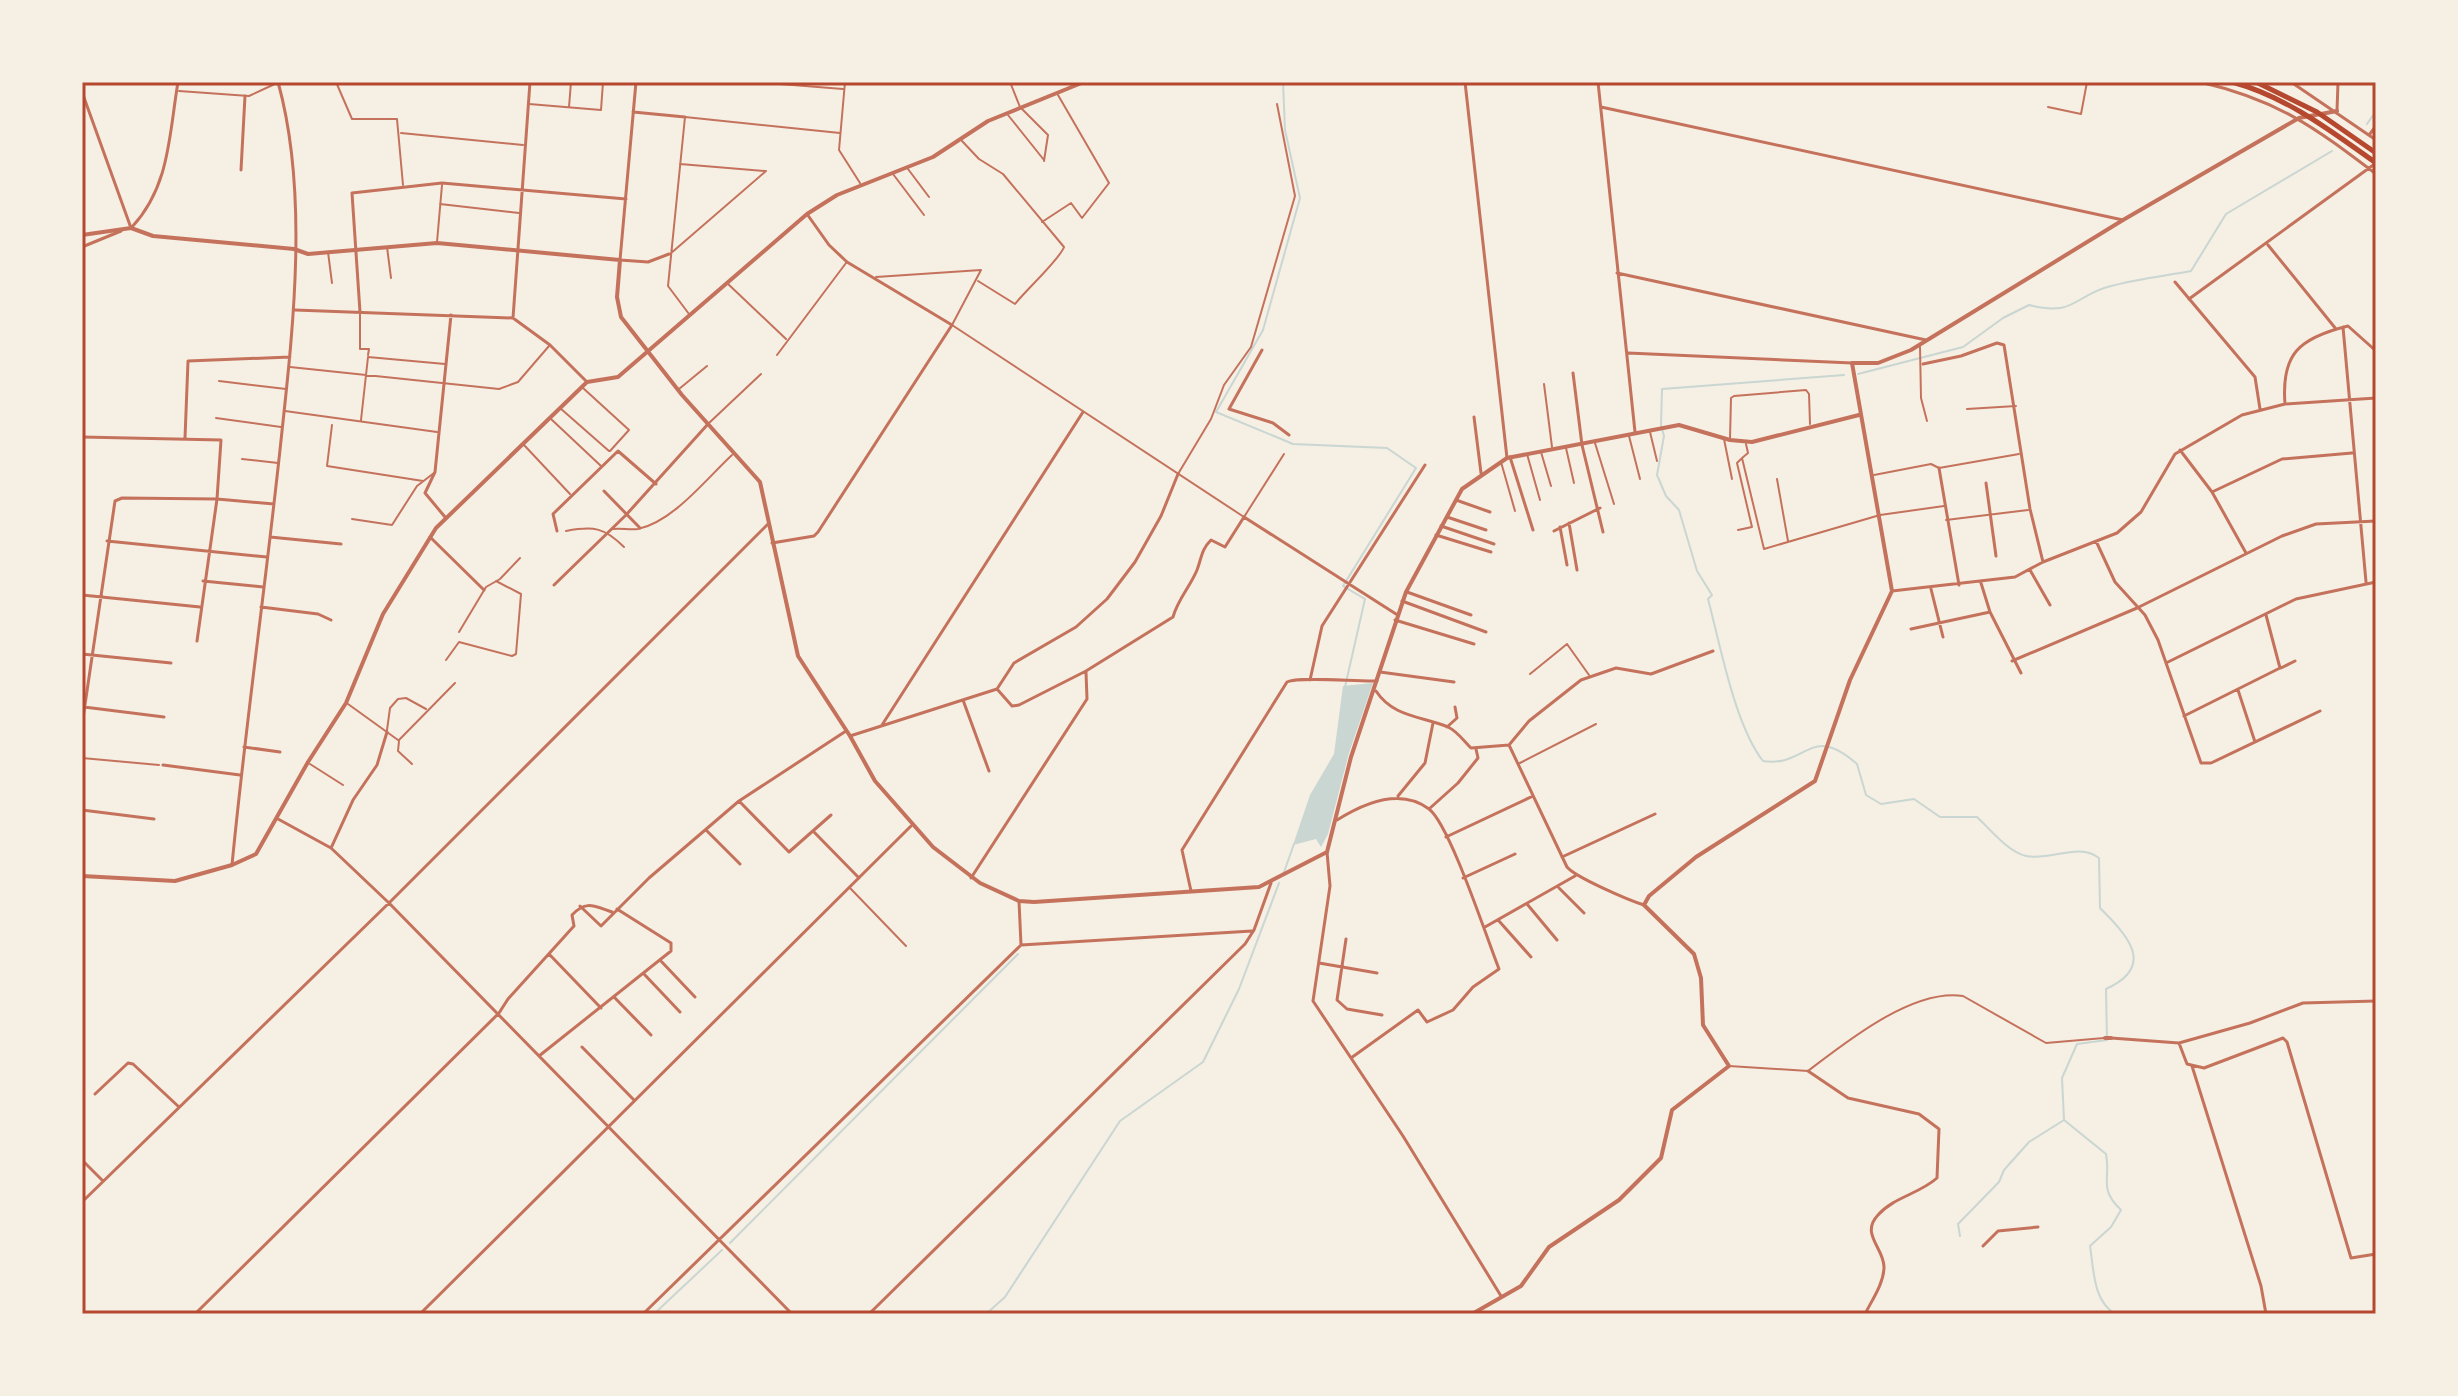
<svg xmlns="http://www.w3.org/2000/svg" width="2458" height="1396" font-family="'Noto Sans',sans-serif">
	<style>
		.water { fill: #c9d6d2 }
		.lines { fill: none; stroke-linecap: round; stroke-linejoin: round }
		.stream { stroke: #c9d6d2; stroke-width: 2 }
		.service { stroke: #c5725c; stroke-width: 2 }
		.minor { stroke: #c5725c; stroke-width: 3 }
		.tertiary { stroke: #c5725c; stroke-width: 4 }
		.primary { stroke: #b5482f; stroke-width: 5 }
		.neatline { fill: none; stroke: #b5482f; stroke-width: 3 }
	</style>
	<rect width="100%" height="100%" fill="#f6efe4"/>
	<path class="water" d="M1373,683L1349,753L1328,834L1321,847L1316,839L1293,845L1310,795L1334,754L1343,686Z"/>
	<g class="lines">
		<path class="stream" d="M1283,82L1285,130L1300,198L1263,330L1216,412L1293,444L1387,448L1416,468L1343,586L1365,599L1345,687
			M2367,124L2376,111
			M1858,374L1963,347L2003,318L2029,305C2076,317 2074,295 2111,286C2137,279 2164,276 2191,271L2226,214L2332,151
			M1844,375L1662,389L1661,425L1664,436L1657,475L1666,496L1679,510L1697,571L1712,595L1708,599C1720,644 1735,726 1763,761C1807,768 1810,722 1857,764L1866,795L1881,804L1914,799L1940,817H1977C1990,829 2008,852 2026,856C2051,861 2079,842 2099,858L2100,908C2127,935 2157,966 2106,989L2107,1040L2077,1044L2062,1078L2064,1120L2106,1154C2111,1180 2098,1188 2121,1210L2111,1227L2090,1246C2094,1271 2093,1300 2115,1314
			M1284,872L1294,844
			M1960,1236L1958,1224L1999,1182L2004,1170L2029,1142L2064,1120
			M730,1243L1018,954
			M654,1314L722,1250
			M986,1314L1005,1297L1120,1121L1203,1062L1239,989L1279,883"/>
		<path class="service" d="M336,82L352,119H397L403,185
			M845,82L839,150L860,183
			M1010,82L1020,107L1048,135L1044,161
			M767,83L843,89
			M179,91L249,96L277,83
			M529,104L601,110L603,82
			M569,107L571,82
			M2048,107L2081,114L2087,82
			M1008,115L1044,160
			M401,133L523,145
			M962,141L979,159L1003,174L1064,247C1060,259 1026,290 1015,304L978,281
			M680,164L765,171
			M908,169L929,197
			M893,174L924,215
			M440,204L519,213
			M1042,222L1071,203L1082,218L1109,183L1058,95
			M437,242L442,185
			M387,247L391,278
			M328,252L332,283
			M670,254L766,171
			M876,277L981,270L952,325L1244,517L1284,454
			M727,283L786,339
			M360,314V349H369L368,355
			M689,314L668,286L685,117L840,133
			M1920,347L1921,398L1927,421
			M777,355L846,263
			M290,367L499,389L518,382L549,346
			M219,381L286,389
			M1544,384L1552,447
			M583,388L629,430L610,451
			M679,389L707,366
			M560,408L609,451
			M1967,409L2016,406
			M285,411L437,432
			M216,418L281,427
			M551,419L601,466
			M361,420L368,357L445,364
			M709,423L761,374
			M332,425L327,466L423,481
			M1650,432L1657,461
			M1629,436L1640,479
			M1724,439L1732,479
			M1730,439L1731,398L1734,396L1806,390L1809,394L1810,424
			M1595,443L1614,504
			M1746,444L1748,453L1742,458L1764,549L1880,515L1944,506
			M524,445L570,494
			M1566,448L1574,483
			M1541,452L1551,486
			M1527,454L1540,500
			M242,459L278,463
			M1501,462L1515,511
			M1178,474L1211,419L1224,385L1251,347L1295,196L1277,104
			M1874,475L1931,464L1939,468L2019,454
			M1777,479L1788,541
			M352,519L392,525L417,486L434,473
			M1946,520L2028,510
			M613,529C621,528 630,530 638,529C674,521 706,479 732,455
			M1738,530L1752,527L1737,463L1741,459
			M566,531C593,526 604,527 624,547
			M459,632L486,587L500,579L520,558
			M446,660L459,642L512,656L516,654L521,594L496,581
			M1530,674L1567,644L1589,675
			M348,704L398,740
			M387,730L390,708L398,699L406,698L426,709
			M399,740L455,683
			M399,741L398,751L412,764
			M82,758L159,765
			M1520,763L1596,724
			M310,764L343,785
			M850,888L906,946
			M1729,1066L1808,1071C1846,1042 1913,988 1963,996L2046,1043L2104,1038"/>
		<path class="minor" d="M636,82L620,260L648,262L669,254
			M1465,82L1507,458
			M1598,82L1635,432
			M2200,82C2278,100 2314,127 2376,174
			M2291,82L2376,140
			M82,92L131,228
			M1601,107L2123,220
			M2337,111L2338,82
			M633,112L685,117
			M2369,135L2376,126
			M241,170L245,96
			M132,227C170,186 169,135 178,82
			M2268,245L2336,329
			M82,247L121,231
			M1617,273L1926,340
			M2175,282L2255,377L2260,409
			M2189,299L2376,163
			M295,310L513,318L550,345L587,382
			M360,312L352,193L442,183L626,199
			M513,318L530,82
			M2343,327L2366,582
			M1262,350L1229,409L1273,423L1289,435
			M1628,353L1852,363
			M1923,364L1961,356L1997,343L2004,345L2030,509L2043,562
			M1573,373L1582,445L1603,532
			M2285,404L2376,398
			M1474,417L1481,473
			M82,437L221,440L217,499L197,641
			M185,438L188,361L290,357
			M2180,450L2212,492L2246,553
			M1510,457L1533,530
			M1939,468L1959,585
			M1986,483L1996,556
			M604,491L640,528
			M2212,492L2282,459L2352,453
			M1456,500L1490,512
			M445,517L425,493L435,472L451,315
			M1447,517L1486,530
			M1569,523L1577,570
			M1441,526L1494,544
			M1560,527L1567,565
			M557,531L553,514L618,451L656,484
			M1554,531L1600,508
			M1436,535L1491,552
			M270,537L341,544
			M430,537L484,590
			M107,541L267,557
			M2096,541L2115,582L2145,615L2158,640L2201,763H2211L2320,711
			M772,543L814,536L818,532L952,325L847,262L829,245L807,214
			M2030,570L2050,605
			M203,581L263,587
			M1981,583L1990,612L2021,673
			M554,585L626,515L708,424
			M1931,589L1943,637
			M1892,591L2015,577L2043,562L2117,533L2141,512L2175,454L2242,415L2285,404C2281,354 2299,338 2348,326L2376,351
			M1407,592L1471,615
			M82,595L200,607
			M1402,601L1486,632
			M261,607L318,614L331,620
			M1395,620L1474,644
			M1911,629L1990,612
			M82,654L171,663
			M2012,661L2137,608L2282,536L2316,524L2376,521
			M2166,663L2296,599L2376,582
			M2281,668L2295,661
			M1380,672L1454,682
			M1310,680L1322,626L1425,465
			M997,689L1012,706L1019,705L1086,671L1173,617C1178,599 1190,587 1197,570C1202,557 1201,550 1211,540L1225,547L1244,517L1396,614
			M997,689L1014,663L1076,627L1107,599L1135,562L1161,516L1178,474
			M2238,690L2255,742
			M1376,691C1393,717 1421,716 1448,727C1457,731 1464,741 1471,748L1509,745
			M963,700L989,771
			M84,707L164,717
			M2184,716L2280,668L2266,615
			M82,725L115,501L122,498L217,499L274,504
			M882,725L1083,412
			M1447,727L1457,718L1455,707
			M850,736L997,689
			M1509,745L1529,721L1581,680L1616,668L1651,674L1713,651
			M1509,745L1567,867C1575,877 1628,900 1644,905
			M244,747L280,752
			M163,765L240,775
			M1398,796L1425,763L1433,723
			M739,801L789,852L831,815
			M1429,809L1458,783L1478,758L1476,749
			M82,810L154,819
			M278,819L331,848L389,903L792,1314
			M1337,820C1364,803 1400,787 1429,809C1450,825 1487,939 1499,969L1473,987L1453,1010L1427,1022L1418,1010L1351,1058
			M706,830L740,864
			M814,832L859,878
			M1446,837L1533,796
			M331,848L353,800L377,765L387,732
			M1327,852L1330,886L1313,1001L1403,1136L1501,1296
			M1562,857L1655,814
			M232,865C246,720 267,576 282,431C294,321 308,190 278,82
			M971,878L1087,699L1086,672
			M1463,878L1515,854
			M1559,888L1584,913
			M1191,891L1182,850L1287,682C1299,676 1358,682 1377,681
			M1527,904L1557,940
			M580,906L601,926L649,878L739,801L846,731
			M1499,921L1531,957
			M1485,927L1575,876
			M1346,939L1337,1000L1347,1009L1382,1015
			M1021,945L1252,931
			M549,954L601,1008
			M660,960L695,997
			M1319,963L1377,973
			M644,974L680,1012
			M615,998L651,1035
			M2111,1038L2179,1043L2250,1023L2303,1003L2376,1001
			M2179,1043L2187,1064L2204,1068L2283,1038L2287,1042L2351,1258L2376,1254
			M582,1047L633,1099
			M539,1056L671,951V943L617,909
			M2192,1066L2261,1286L2266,1314
			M1808,1071L1848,1098L1919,1114L1939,1129L1937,1178C1919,1194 1894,1197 1878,1215C1860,1234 1884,1248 1884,1267C1884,1283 1872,1300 1865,1314
			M95,1094L128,1063L133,1064L179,1107
			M82,1160L103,1181
			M82,1202L389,903L768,524
			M1983,1246L1998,1231L2038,1227
			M195,1314L499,1013L508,999L574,926L572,915C586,900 594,906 612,912
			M420,1314L911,826
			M643,1314L1021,945L1019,901
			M869,1314L1245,944L1254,930L1271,883"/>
		<path class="tertiary" d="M82,235L131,228L153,236L294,249L308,254L437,243L620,260L617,297L621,317L682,395L760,482L798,656L850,736L875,781L933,847L980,883L1019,901L1034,902L1259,887L1327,852L1351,757L1406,592L1462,489L1507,458L1679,425L1730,440L1752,442L1859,415
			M82,876L175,881L232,865L256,854L308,762L346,703L383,614L436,528L587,382L618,377L807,214L837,195L933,157L988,121L1084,82
			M2105,1038H2111
			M1472,1314L1521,1286L1549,1247L1619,1200L1661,1158L1672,1110L1729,1066L1703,1025L1701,978L1694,954L1644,905L1649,896L1696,857L1815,781L1850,680L1892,591L1852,363H1878L1911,350L2123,220L2299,118L2337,111"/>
		<path class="primary" d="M2232,82C2287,97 2331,131 2376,163
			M2256,82L2317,112L2376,153"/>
	</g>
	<rect width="2458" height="1396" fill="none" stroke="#f6efe4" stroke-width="168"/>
	<rect x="84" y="84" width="2290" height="1228" class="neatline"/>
</svg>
